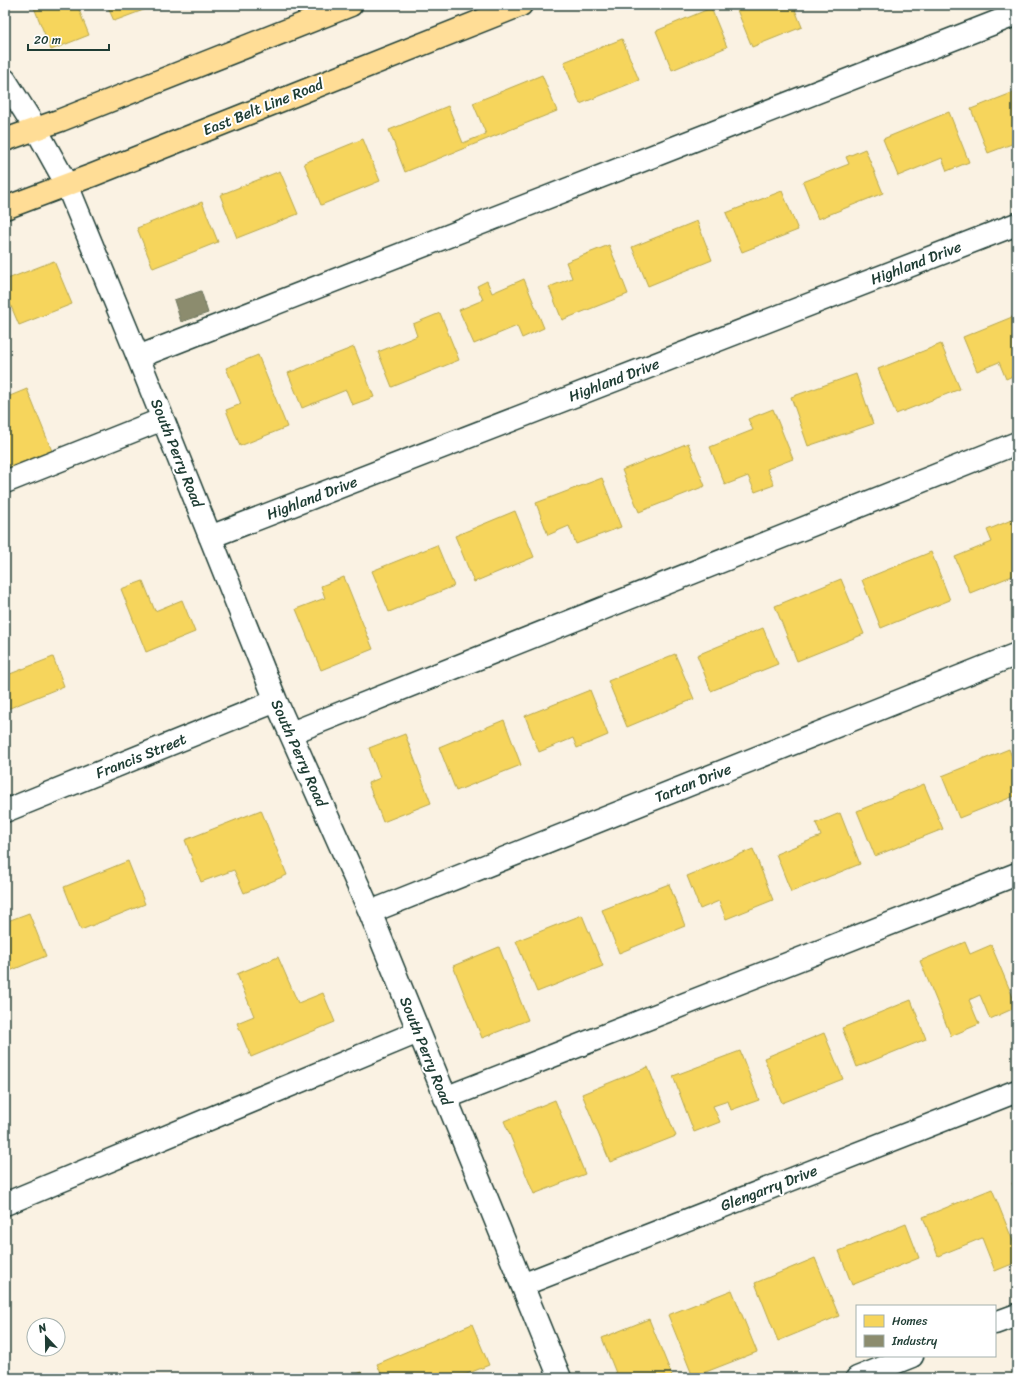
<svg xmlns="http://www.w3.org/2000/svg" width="1022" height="1383" font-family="Sriracha,sans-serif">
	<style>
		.homes { fill: #f6d55c; stroke: #b6a750 }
		.industry { fill: #8c8c6e; stroke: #6b745d }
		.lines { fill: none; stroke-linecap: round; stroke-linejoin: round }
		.minor-casing { stroke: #1f3d34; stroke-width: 25 }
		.major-casing { stroke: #1f3d34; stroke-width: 25 }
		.minor { stroke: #fff; stroke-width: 22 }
		.major { stroke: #ffdd96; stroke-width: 22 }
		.labels { text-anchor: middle; stroke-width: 4; stroke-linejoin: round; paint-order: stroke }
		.street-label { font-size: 15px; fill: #1f3d34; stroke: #fff }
	</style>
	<rect width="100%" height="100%" fill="#faf2e3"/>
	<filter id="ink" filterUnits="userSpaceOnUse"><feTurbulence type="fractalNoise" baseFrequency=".025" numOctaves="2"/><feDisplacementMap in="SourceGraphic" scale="8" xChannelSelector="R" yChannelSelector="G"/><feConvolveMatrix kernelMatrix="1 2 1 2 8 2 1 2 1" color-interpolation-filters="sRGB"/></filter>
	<g filter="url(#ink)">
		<path class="homes" d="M33,5H77L89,35L51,50Z
			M107,5H157L114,21Z
			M735,5H799L794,7L802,27L752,47Z
			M711,8L727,47L672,70L656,31Z
			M622,39L639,80L580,104L564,62Z
			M542,75L557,111L405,172L389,130L448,106L463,143L486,134L473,103Z
			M1017,91V142L988,153L971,109Z
			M949,112L969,162L947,171L942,158L898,176L883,139Z
			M363,139L380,181L321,205L304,163Z
			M865,149L883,193L818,219L803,182L849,164L846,157Z
			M280,171L298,214L237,238L220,195Z
			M782,191L798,230L742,252L726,213Z
			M202,202L218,242L153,268L137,228Z
			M697,221L712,260L648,286L632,247Z
			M609,245L628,294L562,320L549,287L572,278L566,262Z
			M54,261L72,304L19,325L5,292V280Z
			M524,279L544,328L522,338L517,326L474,344L459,310L483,300L477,286L487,281L492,293Z
			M440,313L459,360L392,387L378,352L417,336L413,324Z
			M1017,315V374L1006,379L999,362L977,371L963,337Z
			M941,344L960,389L896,414L878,369Z
			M354,347L374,397L352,405L346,390L302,408L288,373Z
			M258,355L287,427L240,446L226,410L241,404L226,368Z
			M856,374L873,424L808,446L791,397Z
			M27,389L52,451L7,470L5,465V398Z
			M773,409L793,459L767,469L774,485L755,492L748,476L725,485L710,447L753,430L748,419Z
			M688,443L705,486L639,512L622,470Z
			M602,478L621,527L576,544L569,526L548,535L536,503Z
			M515,511L534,557L474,582L455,536Z
			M1014,519L1017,526V574L970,593L955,557L992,542L987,530Z
			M437,545L454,586L389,612L372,571Z
			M931,552L950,600L881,628L862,580Z
			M344,577L373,649L321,670L296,609L325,598L321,586Z
			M841,579L864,634L797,661L775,606Z
			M143,581L155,611L182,600L195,632L146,652L121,589Z
			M763,628L778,664L711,691L697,655Z
			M675,654L694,699L627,727L608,681Z
			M53,657L64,686L5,710V676Z
			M590,690L608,735L577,748L573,738L539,752L525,716Z
			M504,720L521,765L456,791L439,747Z
			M405,734L431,803L383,822L368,783L380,778L369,748Z
			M1009,749L1017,770V795L959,818L942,776Z
			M924,784L943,829L875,856L857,811Z
			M261,810L287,875L244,893L234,870L201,882L185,840Z
			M840,813L860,864L791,892L776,854L821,836L816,823Z
			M753,849L773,900L726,919L719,901L700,909L687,876Z
			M128,861L145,904L81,930L64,887Z
			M669,884L685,926L619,953L602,910Z
			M29,913L46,956L5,973V922Z
			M582,915L603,966L537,992L516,941Z
			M965,942L970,954L991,945L1017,1007L990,1019L980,995L969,1000L979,1024L951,1036L920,961Z
			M499,947L528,1020L482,1038L453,966Z
			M278,957L298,1003L323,993L335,1022L251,1057L237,1023L254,1016L237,974Z
			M911,1000L926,1039L857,1067L842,1028Z
			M824,1033L843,1079L782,1103L764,1058Z
			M740,1051L759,1100L731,1110L728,1101L713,1106L720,1122L694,1132L673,1076Z
			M648,1067L676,1136L610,1162L582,1094Z
			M555,1100L585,1174L534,1194L504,1121Z
			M1017,1181V1196L1012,1183Z
			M992,1189L1017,1251V1262L995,1271L982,1238L938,1256L923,1217Z
			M906,1224L919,1258L852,1285L839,1251Z
			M815,1258L839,1316L778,1341L755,1283Z
			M732,1290L757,1352L693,1377L668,1315Z
			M649,1319L673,1378H618L602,1338Z
			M472,1324L489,1365L457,1378H383L377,1364Z
			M362,1372L364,1378H346Z
			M1017,1372V1378H1001Z"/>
		<path class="industry" d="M201,291L208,313L181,322L174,300Z"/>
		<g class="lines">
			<g class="minor-casing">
				<path id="minor" d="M5,80L36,129L67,185L138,357L276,701L370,912L560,1378
					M138,357L1017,14
					M5,482L163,419
					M210,537L1017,224
					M291,733L1017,443
					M5,811L276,701
					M370,912L1017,654
					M445,1098L1017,874
					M5,1204L418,1032
					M522,1285L1017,1091
					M995,1323L1017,1315
					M857,1378L912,1356"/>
			</g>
			<g class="major-casing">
				<path id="major" d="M5,140L61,120L351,5
					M5,208L93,175L521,5"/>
			</g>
			<use href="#minor" class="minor"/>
			<use href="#major" class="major"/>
		</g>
	</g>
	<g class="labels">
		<g class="street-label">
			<text transform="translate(263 107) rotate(-22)" y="5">East Belt Line Road</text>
			<text transform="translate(916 263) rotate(-21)" y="5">Highland Drive</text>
			<text transform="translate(614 380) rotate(-21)" y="5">Highland Drive</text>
			<text transform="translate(177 453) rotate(68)" y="5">South Perry Road</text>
			<text transform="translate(312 498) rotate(-21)" y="5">Highland Drive</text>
			<text transform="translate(299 753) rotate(66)" y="5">South Perry Road</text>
			<text transform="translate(141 756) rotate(-22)" y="5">Francis Street</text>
			<text transform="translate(693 783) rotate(-22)" y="5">Tartan Drive</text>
			<text transform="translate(426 1051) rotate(68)" y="5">South Perry Road</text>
			<text transform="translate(769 1188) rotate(-21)" y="5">Glengarry Drive</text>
		</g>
	</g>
	<rect width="1022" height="1383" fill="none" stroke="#fff" stroke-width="20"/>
	<rect x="10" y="10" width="1002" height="1363" fill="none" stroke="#1f3d34" stroke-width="1.5" filter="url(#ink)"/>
	<rect x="856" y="1305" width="140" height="52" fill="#ffffff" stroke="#a5b1ae"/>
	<rect x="864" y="1315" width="20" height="12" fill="#f6d55c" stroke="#a5b1ae"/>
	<text x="892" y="1325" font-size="12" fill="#1f3d34">Homes</text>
	<rect x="864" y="1335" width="20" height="12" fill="#8c8c6e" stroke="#a5b1ae"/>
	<text x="892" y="1345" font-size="12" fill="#1f3d34">Industry</text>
	<g transform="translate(46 1337) rotate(338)"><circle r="19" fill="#ffffff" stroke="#a5b1ae"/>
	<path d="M0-3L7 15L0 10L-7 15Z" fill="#1f3d34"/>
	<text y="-6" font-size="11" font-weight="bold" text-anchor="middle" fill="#1f3d34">N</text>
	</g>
	<path d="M28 44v6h81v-6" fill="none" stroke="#1f3d34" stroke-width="2"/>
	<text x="34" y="44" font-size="12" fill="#1f3d34" stroke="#ffffff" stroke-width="3" paint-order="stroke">20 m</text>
</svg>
